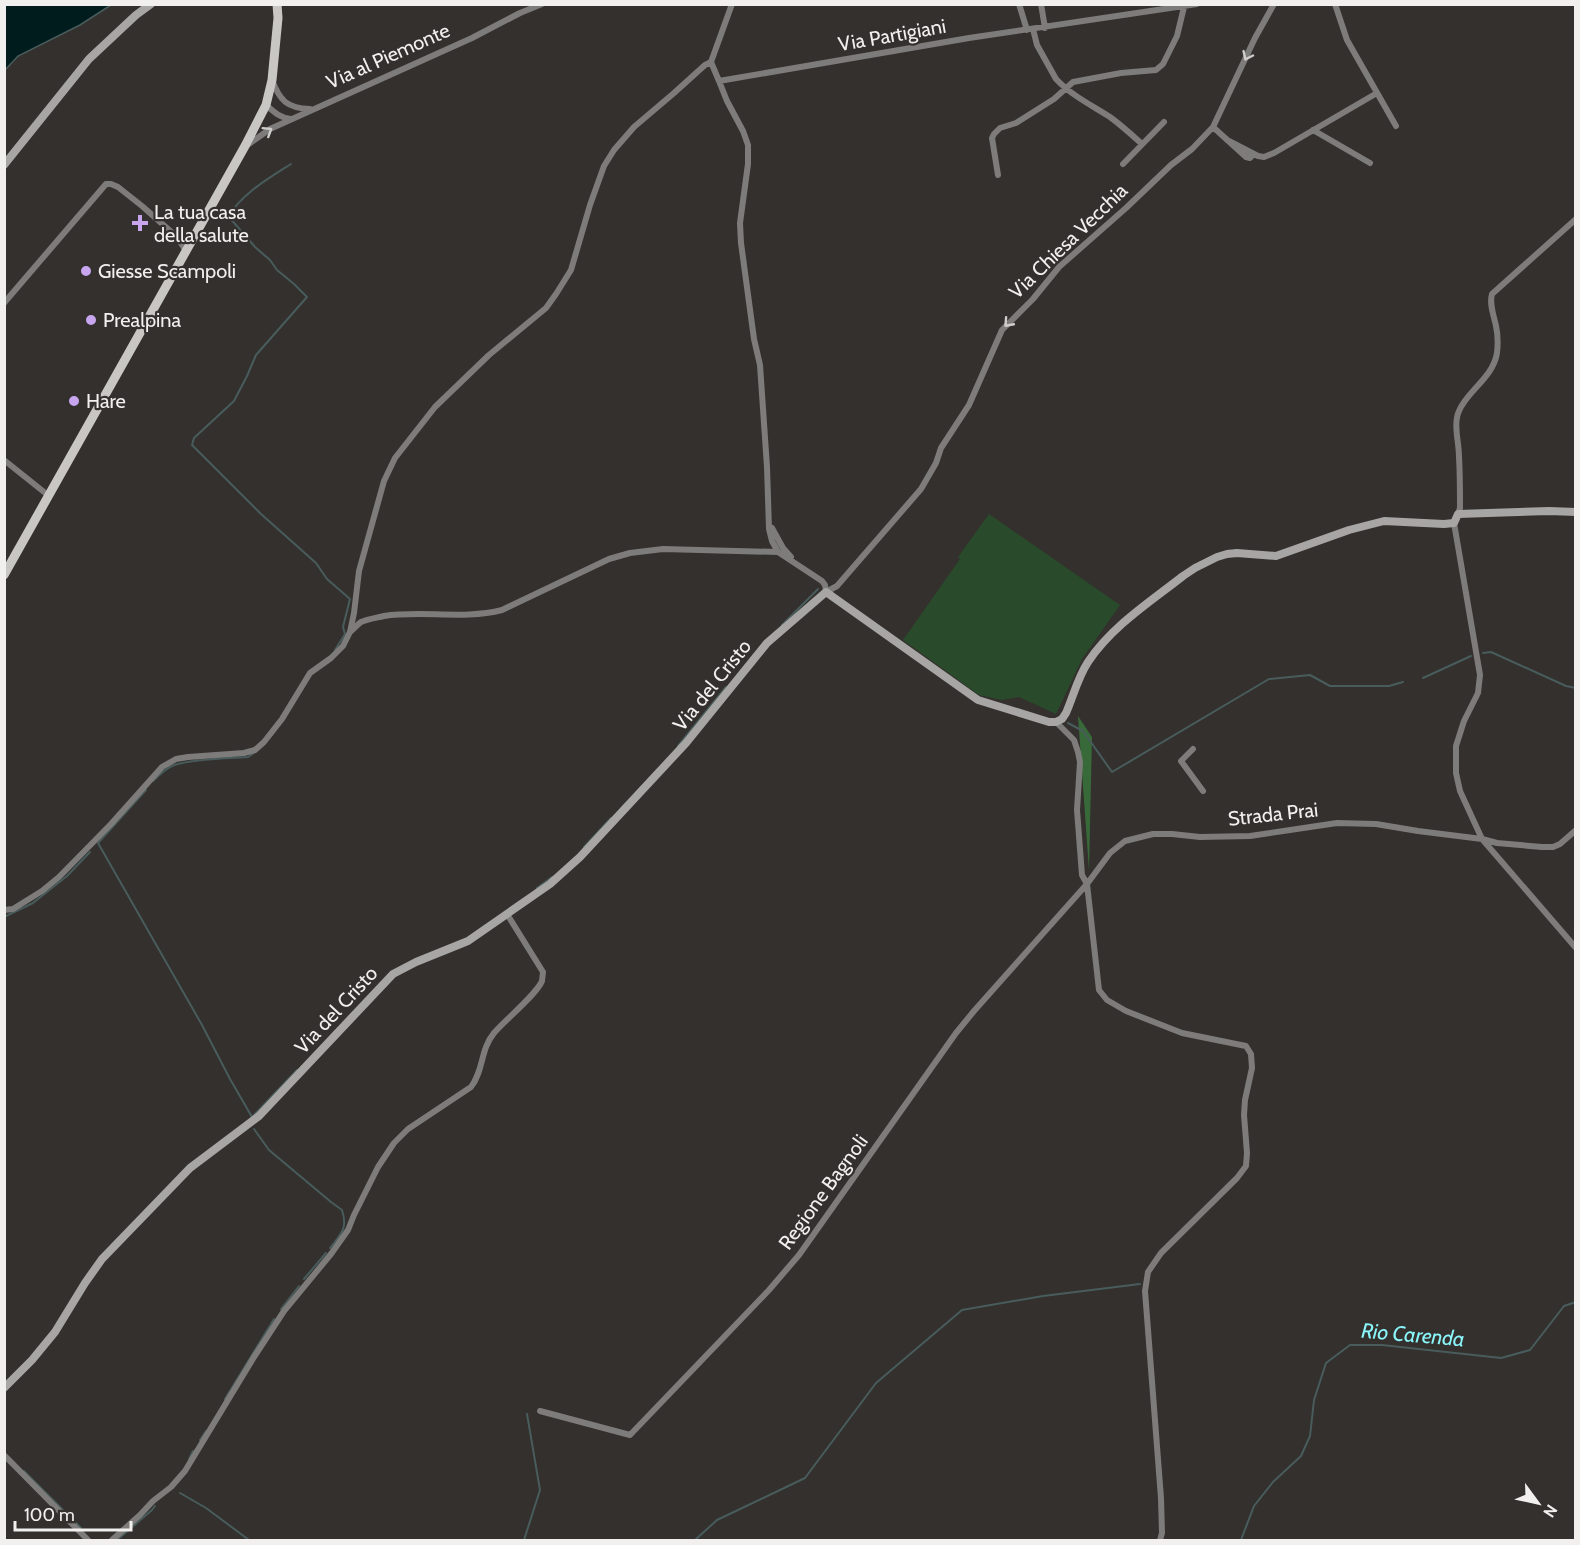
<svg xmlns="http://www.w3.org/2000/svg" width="1580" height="1545" font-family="Cabin,sans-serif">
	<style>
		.green { fill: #2a4b2b }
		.forest { fill: #386a39 }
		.water { fill: #001c1d; stroke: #495c5c; stroke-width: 1.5 }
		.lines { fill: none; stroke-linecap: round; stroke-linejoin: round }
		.stream { stroke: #495c5c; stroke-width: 2 }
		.street { stroke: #7d7c7a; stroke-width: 6 }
		.secondary { stroke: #a8a6a4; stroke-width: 8 }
		.primary { stroke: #c9c7c4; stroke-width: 9 }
		.oneway { stroke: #cfcdcc }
		.poi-dot { fill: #c7a6ef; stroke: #33302e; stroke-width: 2 }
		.labels { text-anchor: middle; stroke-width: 4.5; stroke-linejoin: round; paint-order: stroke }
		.street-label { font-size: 20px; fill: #f2f0ef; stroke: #33302e }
		.poi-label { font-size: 20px; fill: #f2f0ef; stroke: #33302e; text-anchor: start }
		.water-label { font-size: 21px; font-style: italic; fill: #8bf7fb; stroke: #33302e }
	</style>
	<rect width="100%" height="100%" fill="#33302e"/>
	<path class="green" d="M989,514L1120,605L1082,659L1056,714L1019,697L1002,700L979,695L903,640L960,559L958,557Z"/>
	<path class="forest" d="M1078,716L1092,737L1089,870Z"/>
	<path class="water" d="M5,4H111V5L80,25L18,56L5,70Z"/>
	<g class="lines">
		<path class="stream" d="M291,164C272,176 238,196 229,217L255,247L270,260L277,270L294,284L307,297L256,355L247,376L234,401L194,438L192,445L261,514L316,563L327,579L350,599L343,627L345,634L335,650
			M782,625L818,589
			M1483,653L1491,652L1566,686L1576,688
			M1423,678L1471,656
			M1068,723L1083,731L1112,772L1269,679L1310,675L1330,686H1389L1403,682
			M678,746L726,687
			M153,781C159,775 165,769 172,766C187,759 230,758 248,757L254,753
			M146,790L98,843L202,1025L230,1079L252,1117L251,1118
			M584,847L611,818
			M537,888L552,877
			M4,917L33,903L67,876L90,852
			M253,1116L297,1070
			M254,1129L269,1150L331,1202L342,1210C348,1229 341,1234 330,1248
			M304,1279L326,1253
			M281,1309L299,1286
			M225,1399L274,1319
			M200,1440L206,1431
			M189,1459L193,1451
			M24,1471L81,1528
			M180,1493L206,1508L249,1540
			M117,1540L152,1510L155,1506
			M524,1540L540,1490L527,1414
			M695,1540L717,1520L805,1478L876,1383L962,1310L1043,1296L1140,1284
			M1241,1540L1254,1506L1273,1482L1301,1456L1310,1436L1314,1400L1326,1363L1350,1345H1382L1501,1358L1530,1350L1564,1306L1576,1302"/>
		<path class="street" d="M1019,4L1027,30
			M1041,4L1045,28
			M1335,4L1347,40L1396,126
			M1033,29L1037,45L1056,79C1071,95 1091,105 1110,117C1121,125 1132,135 1142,144
			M711,62L719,81L969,38L1197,4
			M272,80C280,101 287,108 310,109
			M719,81L727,101L743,131L748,145V164L740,223L741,243L754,339L760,365L767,467L769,529L772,541L778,552L822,581L825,585L826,592L837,586L921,489L936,463L941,448L969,405L1002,330L1033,299L1059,267L1126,208L1171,165L1192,149L1213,127L1255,38L1274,4
			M266,105C274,112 280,118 291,119
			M1213,127L1246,157L1250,158L1254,154
			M1313,130L1370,163
			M1227,140L1258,156L1264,157L1274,153L1377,93
			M246,146L270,129L472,38L520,13L542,4
			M1123,164L1164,122
			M998,175L992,138L994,134L1000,128L1016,123L1054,99L1073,82L1121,73L1156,70L1163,64L1177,36L1184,7
			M4,303L106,184H111L118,187L142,206L177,237L186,251
			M4,460L49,496
			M1458,514L1460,508C1460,491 1460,474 1459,457C1459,442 1453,424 1459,411C1467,391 1493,378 1497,353C1498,344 1498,335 1496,326C1494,316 1489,304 1492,294L1576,219
			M1454,523L1480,675L1478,693L1464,721L1456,746V773L1460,791L1482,839L1576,948
			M772,528L783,548L791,557
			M350,632C354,629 357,625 361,622C368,619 376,618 384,616C423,610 463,620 502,610L609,559L630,553L663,549L778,552
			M1056,722L1074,740L1078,752L1080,762L1077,810L1082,875L1087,884L1099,990L1107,1000L1126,1011L1182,1033L1246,1046L1251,1054L1252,1068L1245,1100L1244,1115L1247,1153L1246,1166L1237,1178L1161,1253L1148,1272L1145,1291L1161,1498L1162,1533L1160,1540
			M1193,749L1181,761L1203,791
			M4,910L13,909L42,891L59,877L111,824L162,767L176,759L188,757L244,753L255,750L264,742L282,719L310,673L331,658L343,646L350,632L354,613L359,571L384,481L395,458L435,407L489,355L546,308L556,294L571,270L590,205L604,166L614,150L634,127L674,93L705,65L711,62L732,4
			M540,1411L630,1435L769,1290L799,1255L956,1033L974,1011L1087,884L1110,853L1125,841L1153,834H1172L1200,837L1250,836L1337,823L1376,824L1418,831L1482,839L1497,843L1542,847H1553L1560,844L1576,830
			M4,1455L88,1540
			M112,1540L140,1515L153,1501L171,1487L185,1471L254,1357L284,1311L331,1254L348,1230L354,1215L378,1167L394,1143L408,1129L471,1087C484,1070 480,1050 494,1033C506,1019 536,995 542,981C542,980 543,973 543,972L507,914"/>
		<path class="secondary" d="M4,165L89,59L136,15L151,4
			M4,1388L32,1360L55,1332L85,1283L102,1259L190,1168L259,1116L393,974L416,962L468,941L550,884L580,857L686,743L767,643L826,592L978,700L1049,722H1056L1062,719L1066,713C1073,697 1078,677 1088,662C1112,626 1150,602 1183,576L1195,568L1217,557L1227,554L1237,553L1276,556L1349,530L1384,521L1444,524L1454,523L1458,514L1549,511L1576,512"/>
		<path class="primary" d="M4,575L245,146L266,105L272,80L278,18L277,4"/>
	</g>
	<defs><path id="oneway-chevron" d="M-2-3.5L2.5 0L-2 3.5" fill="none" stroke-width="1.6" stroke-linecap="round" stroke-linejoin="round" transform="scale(1.5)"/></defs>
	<g class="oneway">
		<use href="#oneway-chevron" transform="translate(1247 56) rotate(115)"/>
		<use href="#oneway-chevron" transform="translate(268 131) rotate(-32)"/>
		<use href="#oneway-chevron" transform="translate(1008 323) rotate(132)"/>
	</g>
	<g class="poi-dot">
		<path d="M137 214h6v6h6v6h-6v6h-6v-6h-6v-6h6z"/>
		<circle cx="86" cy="271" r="6"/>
		<circle cx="91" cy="320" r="6"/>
		<circle cx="74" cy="401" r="6"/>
	</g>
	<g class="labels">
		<g class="street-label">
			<text transform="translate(892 35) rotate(-10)" y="7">Via Partigiani</text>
			<text transform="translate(388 56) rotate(-24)" y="7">Via al Piemonte</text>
			<text transform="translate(1068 241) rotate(-44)" y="7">Via Chiesa Vecchia</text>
			<text transform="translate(712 685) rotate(-51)" y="7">Via del Cristo</text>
			<text transform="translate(1273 814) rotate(-6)" y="7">Strada Prai</text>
			<text transform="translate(336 1010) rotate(-47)" y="7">Via del Cristo</text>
			<text transform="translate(823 1192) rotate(-54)" y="7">Regione Bagnoli</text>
		</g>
		<g class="poi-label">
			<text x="154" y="219">La tua casa<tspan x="154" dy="23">della salute</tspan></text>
			<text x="98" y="278">Giesse Scampoli</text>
			<text x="103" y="327">Prealpina</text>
			<text x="86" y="408">Hare</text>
		</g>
		<g class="water-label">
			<text transform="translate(1413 1335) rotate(5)" y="7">Rio Carenda</text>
		</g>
	</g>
	<rect width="1580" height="1545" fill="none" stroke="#f2f0ef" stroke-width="12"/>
	<g transform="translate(1538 1503) rotate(123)" stroke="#33302e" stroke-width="4.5" paint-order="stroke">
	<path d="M0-4.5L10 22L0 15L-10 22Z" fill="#f2f0ef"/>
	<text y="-9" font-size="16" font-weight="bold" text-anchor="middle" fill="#f2f0ef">N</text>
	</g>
	<path d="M15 1521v9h116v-9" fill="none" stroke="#f2f0ef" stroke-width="3"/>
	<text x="24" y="1521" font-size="18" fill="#f2f0ef" stroke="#33302e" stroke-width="4.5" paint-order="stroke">100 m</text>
</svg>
